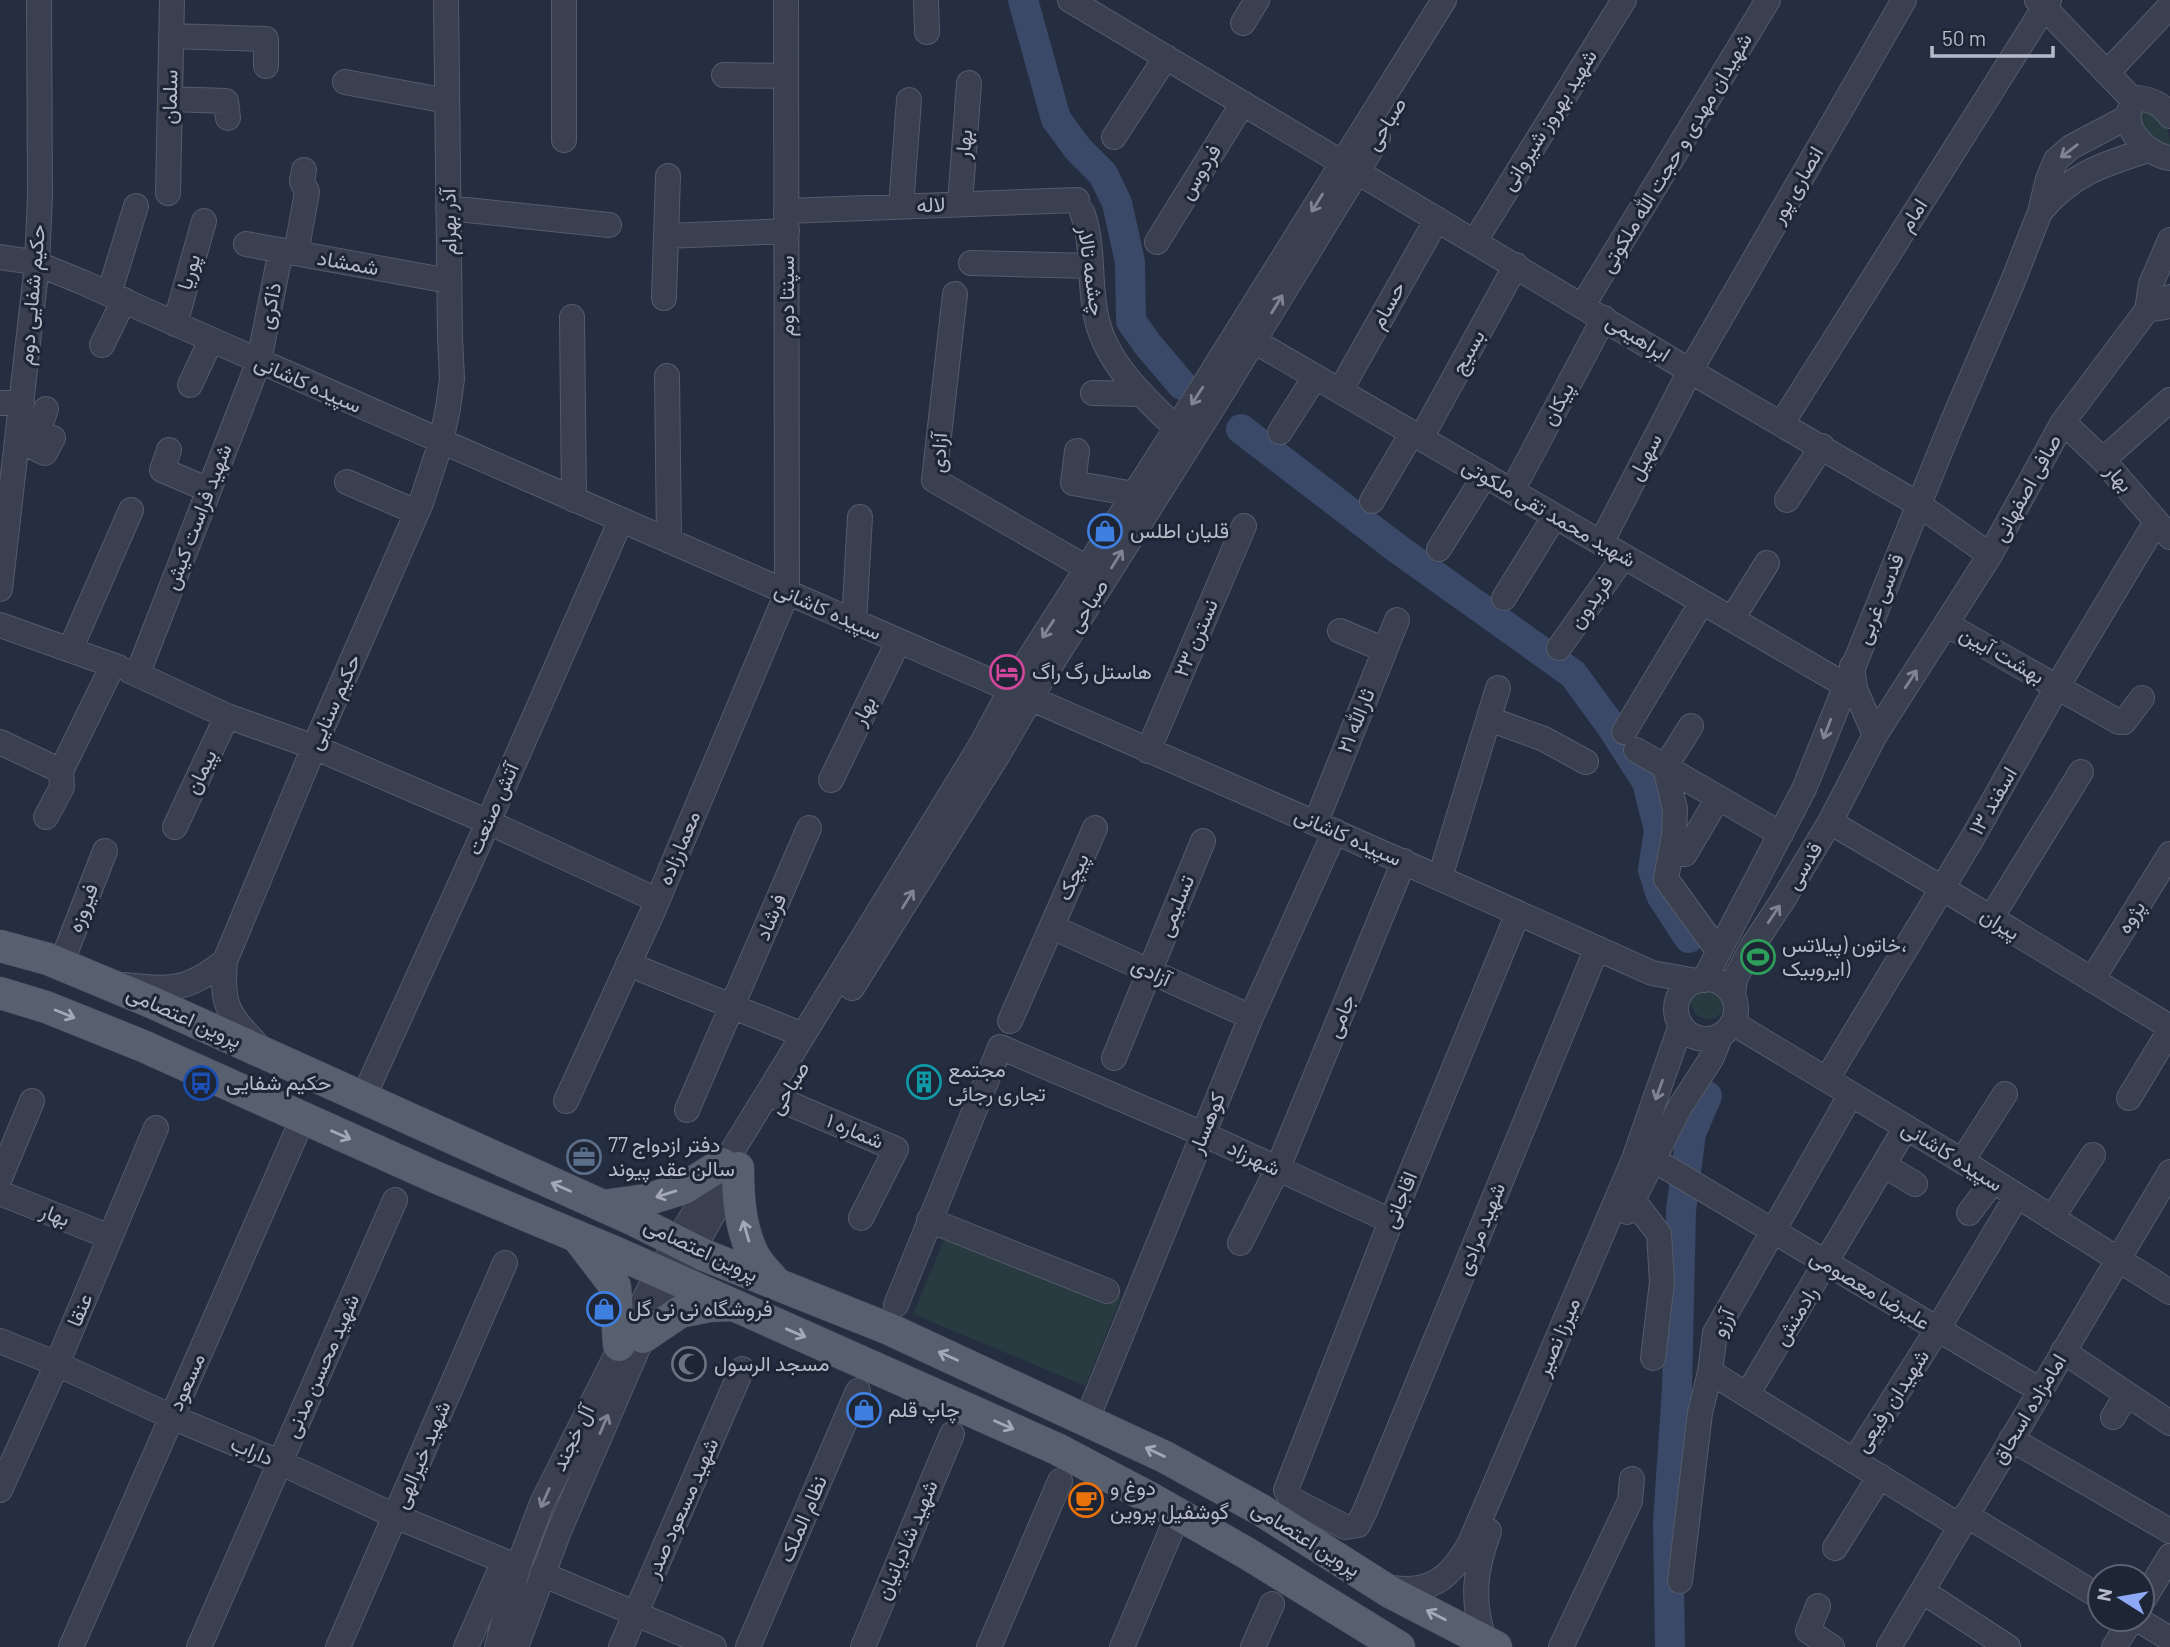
<svg xmlns="http://www.w3.org/2000/svg" width="2170" height="1647" font-family="Barlow,Vazirmatn,sans-serif">
	<style>
		.green { fill: #283b41 }
		.lines { fill: none; stroke-linecap: round; stroke-linejoin: round }
		.river { stroke: #3b4968; stroke-width: 30 }
		.minor-casing { stroke: #545b6a; stroke-width: 26 }
		.major-casing { stroke: #434959; stroke-width: 33 }
		.minor { stroke: #3a404f; stroke-width: 24 }
		.major { stroke: #585f6f; stroke-width: 32 }
		.oneway { stroke: #7e8493 }
		.oneway2 { stroke: #a3a9b8 }
		.labels { text-anchor: middle; stroke-width: 6; stroke-linejoin: round; paint-order: stroke }
		.street-label { font-size: 21px; fill: #b6bbca; stroke: #1e2535 }
		.poi-label { font-size: 21px; fill: #b6bbca; stroke: #1e2535; text-anchor: start }
	</style>
	<rect width="100%" height="100%" fill="#252d40"/>
	<path class="green" d="M2147,105C2162,117 2170,126 2170,145L2163,150L2146,138L2135,112Z
		M1691 1002a17 17 0 1 1 34 0a17 17 0 1 1-34 0Z
		M950,1226L1121,1298L1085,1386L913,1314Z"/>
	<g class="lines">
		<path class="river" d="M1023,0L1056,119L1078,149L1103,174L1117,203L1130,262L1131,321L1148,345L1182,385
			M1241,429L1398,549L1573,674L1611,726L1647,782L1659,830L1653,870L1661,895L1689,938
			M1670,1647L1668,1521L1677,1389L1681,1211L1691,1133L1707,1096"/>
		<g class="minor-casing">
			<path id="minor" d="M926,0L927,32
				M1070,0L1690,371L1918,504L1990,555
				M2037,0L2134,101
				M1243,23L1257,0
				M171,36L266,39V66
				M2107,73L2170,6
				M724,75L786,76
				M345,82L447,101
				M170,99L226,101L228,118
				M2170,116C2162,104 2152,100 2138,98C2112,120 2145,155 2170,158
				M1114,137L1166,57
				M564,140V0
				M168,193L172,0
				M960,204L969,83
				M901,206L909,100
				M448,208L609,225
				M786,211L1077,200
				M2041,211C2071,174 2104,164 2148,150
				M1082,212C1095,246 1088,285 1097,320C1107,364 1145,398 1176,428
				M666,236L787,231
				M1475,241L1624,0
				M1157,242L1243,103
				M246,244L449,281
				M296,253L307,192L302,181L304,170
				M0,257L33,262L82,282C604,516 1131,738 1652,973L1697,981
				M971,263L1091,266
				M109,294L136,206
				M955,294L934,480L1087,568
				M664,298L668,176
				M1583,305L1768,0
				M2147,310L2165,307L2170,297
				M572,317L574,500
				M175,324L204,221
				M1254,341L1845,685
				M102,345L124,300
				M667,376L669,541
				M190,385L211,340
				M1340,391L1437,219
				M1093,393L1141,394
				M0,403H22
				M20,416L40,426L46,409
				M2063,422L2103,460L2170,537
				M1782,423L2049,0
				M1280,432L1315,377
				M1421,438L1516,265
				M18,440L45,453L53,438
				M169,450L162,470L209,490
				M1077,451L1073,483L1134,494
				M2103,460L2170,400
				M347,482L416,512
				M1512,491L1604,318
				M1787,500L1822,446
				M1372,501L1412,433
				M1601,543L1690,371L1904,0
				M1439,549L1485,475
				M0,589L37,264L40,195L39,0
				M1504,598L1555,516
				M1732,619L1767,563
				M854,622L860,517
				M1946,624L2119,722H2124L2142,698
				M0,625L118,667
				M1340,631L1385,650
				M1559,648L1624,556
				M70,650L131,510
				M1852,666L1855,689L1875,735
				M130,671L227,716L314,747L488,822L657,900
				M138,673L259,361L281,250
				M1489,719L1544,739L1586,762
				M1691,726L1665,767L1675,809L1674,835L1666,879L1719,952
				M1624,732L1702,602
				M0,742L61,771L113,665
				M1636,750L1781,834
				M1148,751L1244,526
				M831,780L898,642
				M46,817L62,787L61,771
				M1316,822L1397,620
				M1830,822L1942,888L2170,1027
				M175,827L227,716
				M1671,853L1685,854L1718,798
				M1440,877L1498,688
				M1518,913L1391,1221L1286,1490L1291,1499L1345,1527L1358,1525L1365,1511L1597,948
				M1991,918L2081,772
				M1052,927L1251,1017
				M61,964L105,851
				M628,964L803,1035
				M1676 1009a30 30 0 1 1 60 0a30 30 0 1 1-60 0Z
				M1704,980L1804,789L1951,425L2013,281L2040,212L2048,179L2056,160L2071,147L2128,117
				M2092,980L2170,854
				M125,985C171,990 187,991 225,961
				M852,988L999,753L1042,679L1225,388L1378,138
				M1733,995L1735,979L1752,947L1783,900L1830,822L1875,735L1990,555L2063,422L2147,310L2151,284L2170,240
				M1010,1021L1095,828
				M1733,1023L1962,1161L2170,1292
				M260,1048C229,1014 221,1009 225,961L314,747L421,503L441,442L448,408L452,379L450,337L446,0
				M1114,1058L1203,841
				M1827,1079L1973,837L2057,687L2156,522
				M363,1098L478,845L621,520
				M2129,1098L2170,1030
				M781,1100L896,1149L861,1218
				M566,1101L653,911L787,593L786,0
				M687,1110L809,828
				M1654,1160L2040,1390
				M1962,1161L2005,1094
				M1884,1165L1915,1184
				M0,1178L32,1101
				M0,1193L110,1237
				M1633,1200L1659,1234L1662,1282L1653,1358
				M1627,1212L1680,1107L1711,1059L1721,1035
				M1969,1213L1993,1181
				M2052,1218L2093,1155
				M929,1220L1107,1291
				M1240,1243L1277,1170L1404,861
				M896,1305L1000,1047L1203,1134L1391,1221
				M0,1341L57,1364L172,1417L279,1462L395,1516L504,1561L466,1647
				M2063,1351L2170,1423
				M1710,1372L1960,1526
				M1747,1395L1906,1127
				M2113,1417L2127,1394
				M1087,1419L1251,1017L1335,831
				M2011,1439L2170,1531
				M1854,1461L1937,1330L2017,1196
				M0,1490L57,1364L156,1128
				M1966,1515L2100,1597
				M1835,1548L1880,1476
				M542,1574L714,1647
				M1680,1581L1700,1413L1710,1372L1715,1333L1851,1094
				M1386,1587C1429,1595 1450,1579 1470,1543L1634,1159L1681,1025
				M1922,1591L2008,1647
				M2142,1602L2170,1556
				M1818,1606L1808,1631L1832,1647
				M2137,1619L2170,1639
				M1484,1639C1471,1599 1475,1570 1489,1531
				M71,1647L303,1118
				M199,1647L395,1200
				M338,1647L505,1263
				M497,1647L519,1564L542,1503L658,1272L981,745L1018,676L1202,388L1444,0
				M516,1647L559,1531L637,1350L736,1173
				M621,1647L742,1369
				M748,1647L858,1391
				M863,1647L952,1434
				M989,1647L1060,1481
				M1122,1647L1171,1531L1181,1515
				M1253,1647L1272,1604
				M1561,1647L1630,1501L1632,1479
				M1889,1647L2170,1172
				M2114,1647L2132,1619"/>
		</g>
		<g class="major-casing">
			<path id="major" d="M0,946L48,959L151,1002L634,1220L704,1255L889,1329L1165,1457L1261,1510L1390,1592L1496,1647
				M0,993L46,1007L143,1046L435,1177L619,1254L1057,1449L1150,1498L1248,1554L1399,1647
				M738,1168C738,1197 740,1227 753,1254C758,1265 769,1275 777,1284
				M603,1206L646,1200L684,1188L722,1164
				M578,1238L615,1286L619,1345
				M643,1337L680,1312L709,1306L732,1305"/>
		</g>
		<use href="#minor" class="minor"/>
		<use href="#major" class="major"/>
	</g>
	<defs><path id="oneway-shaft" d="M-6 0H5M1.5-3L5.5 0L1.5 3" fill="none" stroke-width="1.6" stroke-linecap="round" stroke-linejoin="round" transform="scale(1.75)"/></defs>
	<g class="oneway">
		<use href="#oneway-shaft" transform="translate(2069 151) rotate(143)"/>
		<use href="#oneway-shaft" transform="translate(1317 203) rotate(122)"/>
		<use href="#oneway-shaft" transform="translate(1277 304) rotate(-59)"/>
		<use href="#oneway-shaft" transform="translate(1197 396) rotate(123)"/>
		<use href="#oneway-shaft" transform="translate(1117 559) rotate(-58)"/>
		<use href="#oneway-shaft" transform="translate(1048 629) rotate(123)"/>
		<use href="#oneway-shaft" transform="translate(1911 679) rotate(-57)"/>
		<use href="#oneway-shaft" transform="translate(1827 729) rotate(111)"/>
		<use href="#oneway-shaft" transform="translate(908 899) rotate(-58)"/>
		<use href="#oneway-shaft" transform="translate(1774 914) rotate(-56)"/>
		<use href="#oneway-shaft" transform="translate(1659 1090) rotate(110)"/>
		<use href="#oneway-shaft" transform="translate(604 1424) rotate(-67)"/>
		<use href="#oneway-shaft" transform="translate(545 1498) rotate(114)"/>
	</g>
	<g class="oneway2">
		<use href="#oneway-shaft" transform="translate(65 1014) rotate(22)"/>
		<use href="#oneway-shaft" transform="translate(341 1135) rotate(24)"/>
		<use href="#oneway-shaft" transform="translate(561 1187) rotate(-156)"/>
		<use href="#oneway-shaft" transform="translate(666 1194) rotate(163)"/>
		<use href="#oneway-shaft" transform="translate(746 1231) rotate(-106)"/>
		<use href="#oneway-shaft" transform="translate(796 1333) rotate(23)"/>
		<use href="#oneway-shaft" transform="translate(948 1356) rotate(-156)"/>
		<use href="#oneway-shaft" transform="translate(1004 1425) rotate(24)"/>
		<use href="#oneway-shaft" transform="translate(1155 1452) rotate(-154)"/>
		<use href="#oneway-shaft" transform="translate(1436 1615) rotate(-153)"/>
	</g>
	<defs>
		<g id="shop-ring" transform="scale(1.75)"><circle r="9.5" fill="#1e2535" stroke="#3f7fe0" stroke-width="1.5"/><path d="M-5-2.5h2.3a2.7 3.5 0 0 1 5.4 0H5L5.5 6h-11ZM-1.5-2.5h3a1.5 2.3 0 0 0-3 0Z" fill="#3f7fe0"/></g>
		<g id="hotel-ring" transform="scale(1.75)"><circle r="9.5" fill="#1e2535" stroke="#d1479c" stroke-width="1.5"/><path d="M-6-4.5h1.5V1H6V5H4.5V3h-9V5H-6ZM-4 0a1.8 1.8 0 1 1 3.6 0ZM.5 0V-2.5h3Q6-2.5 6 0Z" fill="#d1479c"/></g>
		<g id="stadium-ring" transform="scale(1.75)"><circle r="9.5" fill="#1e2535" stroke="#2e9e5b" stroke-width="1.5"/><path d="M0-5a6.5 5 0 1 0 0 10a6.5 5 0 1 0 0-10ZM-3.5-1.8h7v3.6h-7Z" fill="#2e9e5b"/></g>
		<g id="building-ring" transform="scale(1.75)"><circle r="9.5" fill="#1e2535" stroke="#0f9aa8" stroke-width="1.5"/><path d="M-4-6H4V6H1V3H-1V6H-4ZM-2.5-4.3h1.7v1.8h-1.7ZM.8-4.3h1.7v1.8H.8ZM-2.5-1h1.7V.8h-1.7ZM.8-1h1.7V.8H.8Z" fill="#0f9aa8"/></g>
		<g id="bus-ring" transform="scale(1.75)"><circle r="9.5" fill="#1e2535" stroke="#1a4fb4" stroke-width="1.5"/><path d="M-5-6H5V4H4V6H2V4H-2V6H-4V4H-5ZM-3.5-4V0h7V-4ZM-3.5 1.2v1.5H-2V1.2ZM2 1.2v1.5H3.5V1.2Z" fill="#1a4fb4"/></g>
		<g id="office-ring" transform="scale(1.75)"><circle r="9.5" fill="#1e2535" stroke="#5c6f8a" stroke-width="1.5"/><path d="M-6-3h4V-5.5h4V-3h4V5H-6ZM-1-4.5V-3h2v-1.5ZM-6 0V1H6V0Z" fill="#5c6f8a"/></g>
		<g id="mosque-ring" transform="scale(1.75)"><circle r="9.5" fill="#1e2535" stroke="#6b7280" stroke-width="1.5"/><path d="M3.5-4.9A6 6 0 1 0 3.5 4.9A5 5 0 1 1 3.5-4.9Z" fill="#6b7280"/></g>
		<g id="cafe-ring" transform="scale(1.75)"><circle r="9.5" fill="#1e2535" stroke="#e8710a" stroke-width="1.5"/><path d="M-5.5-4.5H6V0H3Q3 3.5 0 3.5H-2.5Q-5.5 3.5-5.5 0ZM3-3.2v2h1.7v-2ZM-6 4.5H4V6H-6Z" fill="#e8710a"/></g>
	</defs>
	<g fill-rule="evenodd">
		<use href="#shop-ring" x="1105" y="531"/>
		<use href="#hotel-ring" x="1007" y="672"/>
		<use href="#stadium-ring" x="1758" y="957"/>
		<use href="#building-ring" x="924" y="1082"/>
		<use href="#bus-ring" x="201" y="1083"/>
		<use href="#office-ring" x="584" y="1157"/>
		<use href="#shop-ring" x="604" y="1309"/>
		<use href="#mosque-ring" x="689" y="1364"/>
		<use href="#shop-ring" x="864" y="1410"/>
		<use href="#cafe-ring" x="1086" y="1500"/>
	</g>
	<g class="labels">
		<g class="street-label">
			<text transform="translate(170 97) rotate(-89)" y="7">سلمان</text>
			<text transform="translate(1549 120) rotate(-58)" y="7">شهید بهروز شیروانی</text>
			<text transform="translate(1386 124) rotate(-58)" y="7">صباحی</text>
			<text transform="translate(964 144) rotate(-85)" y="7">بهار</text>
			<text transform="translate(1676 153) rotate(-59)" y="7">شهیدان مهدی و حجت الله ملکوتی</text>
			<text transform="translate(1200 172) rotate(-58)" y="7">فردوس</text>
			<text transform="translate(1797 185) rotate(-60)" y="7">انصاری پور</text>
			<text transform="translate(931 205) rotate(-2)" y="7">لاله</text>
			<text transform="translate(1913 215) rotate(-58)" y="7">امام</text>
			<text transform="translate(449 222) rotate(-91)" y="7">آذر بهرام</text>
			<text transform="translate(348 263) rotate(10)" y="7">شمشاد</text>
			<text transform="translate(1091 271) rotate(82)" y="7">چشمه تالار</text>
			<text transform="translate(189 272) rotate(-74)" y="7">پوریا</text>
			<text transform="translate(32 295) rotate(-85)" y="7">حکیم شفایی دوم</text>
			<text transform="translate(787 296) rotate(-90)" y="7">سپنتا دوم</text>
			<text transform="translate(1388 305) rotate(-61)" y="7">حسام</text>
			<text transform="translate(270 306) rotate(-79)" y="7">ذاکری</text>
			<text transform="translate(1638 338) rotate(32)" y="7">ابراهیمی</text>
			<text transform="translate(1468 352) rotate(-61)" y="7">بسیج</text>
			<text transform="translate(308 384) rotate(24)" y="7">سپیده کاشانی</text>
			<text transform="translate(1558 404) rotate(-62)" y="7">پیکان</text>
			<text transform="translate(939 453) rotate(-87)" y="7">آزادی</text>
			<text transform="translate(1645 457) rotate(-63)" y="7">سهیل</text>
			<text transform="translate(2119 478) rotate(49)" y="7">بهار</text>
			<text transform="translate(2027 488) rotate(-61)" y="7">صافی اصفهانی</text>
			<text transform="translate(1549 513) rotate(30)" y="7">شهید محمد تقی ملکوتی</text>
			<text transform="translate(198 517) rotate(-69)" y="7">شهید فراست کیش</text>
			<text transform="translate(1880 599) rotate(-68)" y="7">قدسی غربی</text>
			<text transform="translate(1591 602) rotate(-55)" y="7">فریدون</text>
			<text transform="translate(1088 606) rotate(-58)" y="7">صباحی</text>
			<text transform="translate(828 611) rotate(24)" y="7">سپیده کاشانی</text>
			<text transform="translate(1196 638) rotate(-67)" y="7">نسترن ۲۳</text>
			<text transform="translate(2002 655) rotate(30)" y="7">بهشت آیین</text>
			<text transform="translate(334 702) rotate(-66)" y="7">حکیم سنایی</text>
			<text transform="translate(864 711) rotate(-64)" y="7">بهار</text>
			<text transform="translate(1356 721) rotate(-68)" y="7">ثارالله ۲۱</text>
			<text transform="translate(201 772) rotate(-65)" y="7">پیمان</text>
			<text transform="translate(1993 801) rotate(-60)" y="7">اسفند ۱۳</text>
			<text transform="translate(493 809) rotate(-66)" y="7">آتش صنعت</text>
			<text transform="translate(1348 837) rotate(24)" y="7">سپیده کاشانی</text>
			<text transform="translate(679 848) rotate(-67)" y="7">معمارزاده</text>
			<text transform="translate(1804 866) rotate(-59)" y="7">قدسی</text>
			<text transform="translate(1073 877) rotate(-66)" y="7">پیچک</text>
			<text transform="translate(1176 906) rotate(-68)" y="7">تسلیمی</text>
			<text transform="translate(83 908) rotate(-69)" y="7">فیروزه</text>
			<text transform="translate(771 917) rotate(-67)" y="7">فرشاد</text>
			<text transform="translate(2131 917) rotate(-58)" y="7">پژوه</text>
			<text transform="translate(2000 924) rotate(32)" y="7">پیران</text>
			<text transform="translate(1151 972) rotate(25)" y="7">آزادی</text>
			<text transform="translate(1341 1016) rotate(-68)" y="7">جامی</text>
			<text transform="translate(184 1017) rotate(24)" y="7">پروین اعتصامی</text>
			<text transform="translate(789 1088) rotate(-58)" y="7">صباحی</text>
			<text transform="translate(1207 1123) rotate(-68)" y="7">کوهسار</text>
			<text transform="translate(855 1131) rotate(23)" y="7">شماره ۱</text>
			<text transform="translate(1952 1156) rotate(32)" y="7">سپیده کاشانی</text>
			<text transform="translate(1254 1158) rotate(26)" y="7">شهرزاد</text>
			<text transform="translate(1400 1200) rotate(-68)" y="7">اقاجانی</text>
			<text transform="translate(55 1215) rotate(21)" y="7">بهار</text>
			<text transform="translate(1481 1229) rotate(-68)" y="7">شهید مرادی</text>
			<text transform="translate(701 1250) rotate(25)" y="7">پروین اعتصامی</text>
			<text transform="translate(1870 1290) rotate(31)" y="7">علیرضا معصومی</text>
			<text transform="translate(80 1310) rotate(-67)" y="7">عنقا</text>
			<text transform="translate(1796 1316) rotate(-59)" y="7">رادمنش</text>
			<text transform="translate(1723 1323) rotate(-67)" y="7">آرزو</text>
			<text transform="translate(1558 1337) rotate(-67)" y="7">میرزا نصیر</text>
			<text transform="translate(322 1366) rotate(-66)" y="7">شهید محسن مدنی</text>
			<text transform="translate(187 1382) rotate(-66)" y="7">مسعود</text>
			<text transform="translate(1892 1401) rotate(-57)" y="7">شهیدان رفیعی</text>
			<text transform="translate(2029 1409) rotate(-59)" y="7">امامزاده اسحاق</text>
			<text transform="translate(573 1438) rotate(-64)" y="7">آل خجند</text>
			<text transform="translate(252 1451) rotate(23)" y="7">داراب</text>
			<text transform="translate(422 1455) rotate(-67)" y="7">شهید خیرالهی</text>
			<text transform="translate(682 1508) rotate(-66)" y="7">شهید مسعود صدر</text>
			<text transform="translate(803 1519) rotate(-67)" y="7">نظام الملک</text>
			<text transform="translate(1306 1539) rotate(32)" y="7">پروین اعتصامی</text>
			<text transform="translate(907 1540) rotate(-67)" y="7">شهید شادیانیان</text>
		</g>
		<g class="poi-label">
			<text x="1130" y="538">قلیان اطلس</text>
			<text x="1032" y="679">هاستل رگ راگ</text>
			<text x="1782" y="952">خاتون (پیلاتس،<tspan x="1782" dy="24">ایروبیک)</tspan></text>
			<text x="948" y="1077">مجتمع<tspan x="948" dy="24">تجاری رجائی</tspan></text>
			<text x="226" y="1090">حکیم شفایی</text>
			<text x="608" y="1152">دفتر ازدواج 77<tspan x="608" dy="24">سالن عقد پیوند</tspan></text>
			<text x="628" y="1316">فروشگاه نی نی گل</text>
			<text x="714" y="1371">مسجد الرسول</text>
			<text x="888" y="1417">چاپ قلم</text>
			<text x="1110" y="1495">دوغ و<tspan x="1110" dy="24">گوشفیل پروین</tspan></text>
		</g>
	</g>
	<g transform="translate(2121 1598) rotate(281)"><circle r="33" fill="#1e2535" stroke="#5b6171" stroke-width="2"/>
	<path d="M0-5L12 26L0 18L-12 26Z" fill="#8eaaf7"/>
	<text y="-10" font-size="19" font-weight="bold" text-anchor="middle" fill="#b6bbca">N</text>
	</g>
	<path d="M1932 46v10h121v-10" fill="none" stroke="#b6bbca" stroke-width="3.5"/>
	<text x="1942" y="46" font-size="21" fill="#b6bbca" stroke="#1e2535" stroke-width="5" paint-order="stroke">50 m</text>
</svg>
